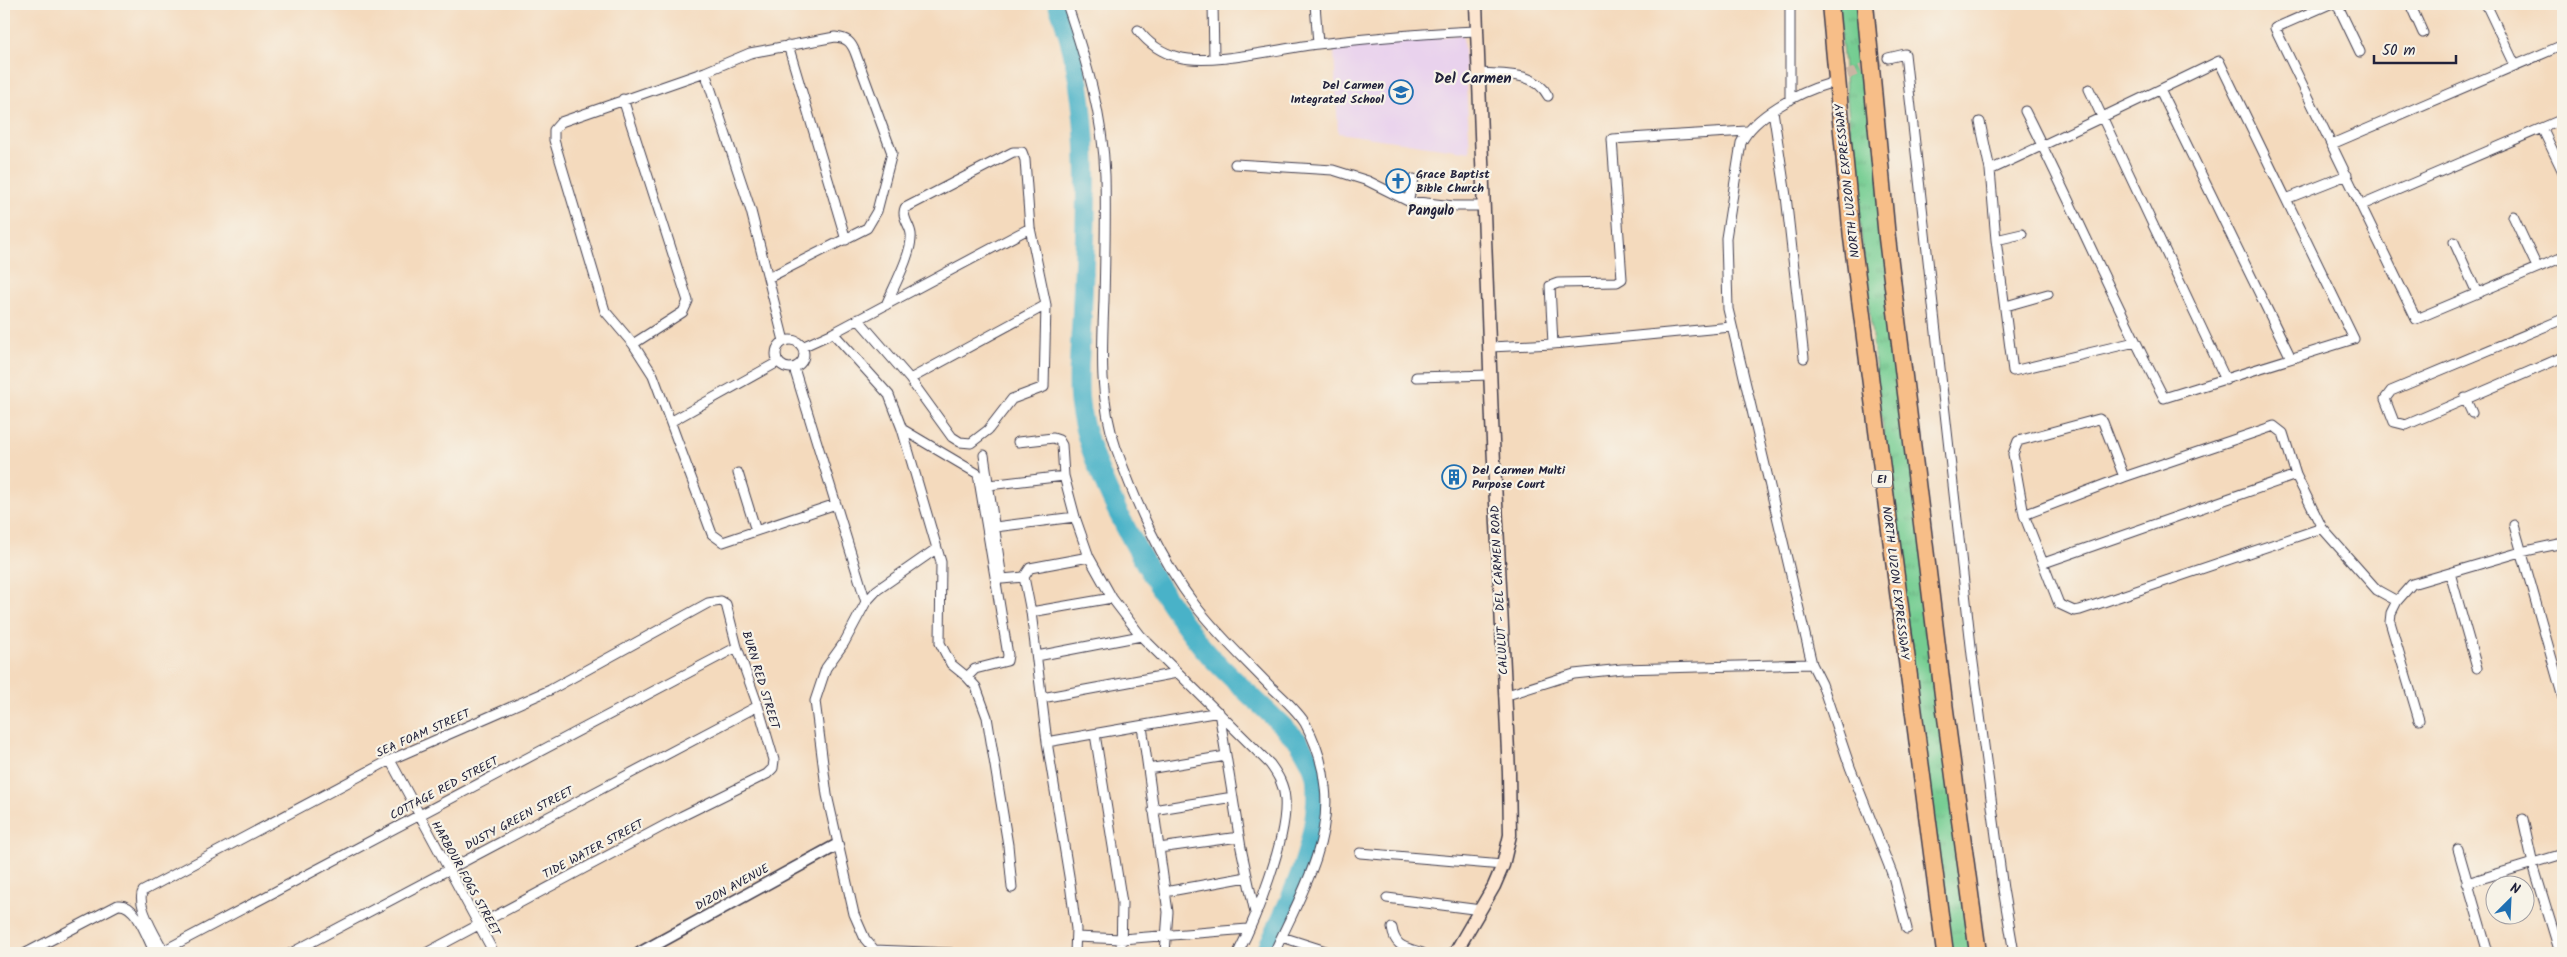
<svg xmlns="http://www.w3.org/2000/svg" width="2567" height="957" font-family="Kalam,sans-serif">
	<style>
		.built { fill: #e9d2ed }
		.grass { fill: url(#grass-tufts); stroke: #4c7866 }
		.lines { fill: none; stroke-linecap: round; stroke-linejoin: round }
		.river { stroke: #4ab2c8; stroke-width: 20 }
		.minor-tunnel { stroke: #cab5a3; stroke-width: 9; stroke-dasharray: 9 4.5; stroke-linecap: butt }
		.minor-casing { stroke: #423e4e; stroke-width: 11 }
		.tertiary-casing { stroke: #423e4e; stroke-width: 14 }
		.secondary-casing { stroke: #423e4e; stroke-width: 15 }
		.motorway-casing { stroke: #423e4e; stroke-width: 19 }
		.minor { stroke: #fff; stroke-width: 9 }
		.tertiary { stroke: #fff; stroke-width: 11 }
		.secondary { stroke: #fce5cf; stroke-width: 12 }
		.motorway { stroke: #f7be88; stroke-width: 16 }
		.labels { text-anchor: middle; stroke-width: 4.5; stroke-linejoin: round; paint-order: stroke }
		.shield { fill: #f7f3e8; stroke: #62616f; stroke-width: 1 }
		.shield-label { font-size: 11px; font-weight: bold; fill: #22223b }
		.poi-label { font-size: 12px; font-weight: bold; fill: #22223b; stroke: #f7f3e8; text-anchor: start }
		.street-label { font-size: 12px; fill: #22223b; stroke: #f7f3e8 }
		.neighbourhood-label { font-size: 14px; font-weight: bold; fill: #22223b; stroke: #f7f3e8 }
		.quarter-label { font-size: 15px; font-weight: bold; fill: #22223b; stroke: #f7f3e8 }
	</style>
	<defs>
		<pattern id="grass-tufts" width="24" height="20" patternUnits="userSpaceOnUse" patternTransform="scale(1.25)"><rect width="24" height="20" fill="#75cd92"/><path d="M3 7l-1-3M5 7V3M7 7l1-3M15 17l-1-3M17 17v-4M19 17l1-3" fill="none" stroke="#65b07f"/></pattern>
	</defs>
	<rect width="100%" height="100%" fill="#f7f3e8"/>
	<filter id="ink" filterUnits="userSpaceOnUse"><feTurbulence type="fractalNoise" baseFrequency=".02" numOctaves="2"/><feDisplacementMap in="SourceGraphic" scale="10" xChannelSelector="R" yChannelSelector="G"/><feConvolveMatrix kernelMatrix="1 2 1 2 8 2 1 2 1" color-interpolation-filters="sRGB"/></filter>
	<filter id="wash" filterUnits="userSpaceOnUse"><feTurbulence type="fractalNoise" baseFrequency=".0096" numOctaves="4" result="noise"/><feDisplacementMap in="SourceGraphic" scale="20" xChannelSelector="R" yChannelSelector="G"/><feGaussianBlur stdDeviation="1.12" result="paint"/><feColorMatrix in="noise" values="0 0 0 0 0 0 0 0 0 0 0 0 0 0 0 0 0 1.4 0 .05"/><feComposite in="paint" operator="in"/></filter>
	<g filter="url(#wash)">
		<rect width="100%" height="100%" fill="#f4dabd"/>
		<path class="built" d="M1463,34L1470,152L1338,133L1334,50Z"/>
		<path class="grass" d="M1838,4H1859L1972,953H1949C1907,637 1867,321 1838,4Z"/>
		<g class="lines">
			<path class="river" d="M1058,4C1095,100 1086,210 1082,311C1081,339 1077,369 1079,397C1084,467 1163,605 1211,657C1239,686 1270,713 1299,742C1306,754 1315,767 1316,781C1320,841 1290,901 1265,953"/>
		</g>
	</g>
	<g filter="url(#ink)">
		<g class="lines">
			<path class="minor-tunnel" d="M1835,80L1888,58"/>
			<g class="minor-casing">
				<path id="minor" d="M1067,4C1086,60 1103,115 1105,175C1106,217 1105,258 1104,300C1102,351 1099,399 1116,448C1136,503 1160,559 1195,605C1217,634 1244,659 1269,685C1281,696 1296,709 1305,723C1315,741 1323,765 1325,787C1332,845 1297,902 1274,953
					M1213,4L1214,58
					M1315,4L1318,44
					M2330,4L2275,28L2416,319L2563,257
					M2337,4L2360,52
					M2410,4L2423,33
					M2486,4L2515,65
					M1138,30C1148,43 1162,53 1178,57C1212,66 1281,48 1318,44C1371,38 1424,33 1477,31
					M788,45L846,240
					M1888,58L1905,54L1972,655L2003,889L2014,953
					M705,72L751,211L784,341
					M1480,73C1505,75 1535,71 1548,96
					M1828,84C1799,92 1754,116 1741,143L1726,238L1728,309L1812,664L1822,684L1850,767L1893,876L1907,929
					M2089,89L2226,380
					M2160,90L2291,358
					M623,99L688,301L683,312L633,344
					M1790,100V4
					M1773,111L1786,196L1804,358
					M1980,122L1990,170L1996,240L2013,371L2135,342
					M2542,128L2563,172
					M2332,144L2563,45
					M1235,164L1333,170L1368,181L1408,201L1454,206H1484
					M1990,170C2067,134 2143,98 2219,61L2354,339L2164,398C2115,304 2073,206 2025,111
					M2286,199L2347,175
					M1408,201L1414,179
					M2362,205L2563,119
					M2513,216L2537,267
					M1996,240L2022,234
					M2454,242L2477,293
					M768,278L867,228L877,211L892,153L855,52C851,42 847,38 835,37L750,53L705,72L561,122L554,130V140L605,311L633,344L653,375L712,534L723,542L836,504
					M2006,306L2048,294
					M858,319L910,379L952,437L960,442L971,443L988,430L1012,399L1044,387L1046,305L1030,228L1025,160L1022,152H1013L905,208C901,217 910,225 911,234C913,252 893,288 886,305
					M2563,319L2391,391L2385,399L2394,422L2406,425L2563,357
					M833,333L889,395L902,429L941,562L940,643L951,664L967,677L976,687L987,717L1008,845L1012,888
					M776 354a14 14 0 1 1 28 0a14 14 0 1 1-28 0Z
					M1553,344L1550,286L1558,283L1617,282L1622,279L1612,139L1747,131
					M802,347L833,333L1030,228
					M1490,347L1553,344L1731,327
					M794,368L866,602
					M1416,377L1491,375
					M910,379L1046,305
					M2465,398L2472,413
					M672,421L778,362
					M902,429L978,474L1008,655L1007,661L975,669L967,677
					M1018,442L1053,438L1059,440L1062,445L1064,476L1075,517L1089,557L1112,598L1141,636L1270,764C1278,775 1284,785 1285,799C1288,838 1256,918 1238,953
					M984,455L1002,579L1024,577
					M738,473L756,531
					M2124,477L2103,422L2099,419L2018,441L2013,454L2024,515L2059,604L2074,611L2080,610L2322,528
					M989,485L1064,476
					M2024,515L2124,477L2274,426L2283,433L2296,475L2322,528L2377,590L2397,601
					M2514,525L2563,698
					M995,527L1075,517
					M2044,563L2296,475
					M2450,573L2477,668
					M1031,612L1112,598
					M1037,656L1141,636
					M1504,696L1574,674L1622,669L1812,664
					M1042,698L1177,673
					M2419,720L2390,622L2391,613L2397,601L2412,584L2521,552L2563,543
					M1142,726L1168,912L1165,953
					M1095,734L1122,903L1121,953
					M1047,742L1219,712L1241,848L1255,913
					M390,760L494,953
					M1148,769L1226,756
					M1153,810L1233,797
					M2523,819L2533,864L2560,953
					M1159,848L1239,837
					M2458,849L2488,953
					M1360,853L1503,865
					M2467,883L2563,854
					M1165,892L1247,877
					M1387,898L1481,910
					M1392,928C1395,948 1406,947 1422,953
					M1076,937L1122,939L1248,929
					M1282,937L1332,953
					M874,950L951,953
					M163,951L737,647
					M26,953L118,905C137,903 147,939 155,953
					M165,953C158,941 135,903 143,891L390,760L550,690L708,603L721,601L726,604L737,647L758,706L774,760L773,768L767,774L682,816L426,953
					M291,953L758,706
					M877,953L865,939L854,914L827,795L815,701L826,668L844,643L866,602L877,590L936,549
					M1075,953L1076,929L1069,876L1047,742L1031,612L1024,577L1030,568L1089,557"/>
			</g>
			<g class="tertiary-casing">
				<path id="tertiary" d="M640,953L837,845"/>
			</g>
			<g class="secondary-casing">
				<path id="secondary" d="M1455,953L1494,886L1503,865L1510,835L1509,773L1492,420L1476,4"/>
			</g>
			<g class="motorway-casing">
				<path id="motorway" d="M1830,4L1852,238L1945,953
					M1865,4L1887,238L1944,703L1978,953"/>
			</g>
			<use href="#minor" class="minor"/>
			<use href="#tertiary" class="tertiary"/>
			<use href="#secondary" class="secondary"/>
			<use href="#motorway" class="motorway"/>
		</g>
	</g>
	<defs>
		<g id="school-ring" transform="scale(1.25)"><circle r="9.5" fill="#f7f3e8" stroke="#1f6fb2" stroke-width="1.5"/><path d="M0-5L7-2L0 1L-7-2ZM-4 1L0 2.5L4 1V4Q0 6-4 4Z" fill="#1f6fb2"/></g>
		<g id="church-ring" transform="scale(1.25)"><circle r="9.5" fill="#f7f3e8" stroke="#1f6fb2" stroke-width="1.5"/><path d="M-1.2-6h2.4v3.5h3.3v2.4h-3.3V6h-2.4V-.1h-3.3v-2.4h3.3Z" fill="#1f6fb2"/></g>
		<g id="building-ring" transform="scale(1.25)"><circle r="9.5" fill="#f7f3e8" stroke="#1f6fb2" stroke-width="1.5"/><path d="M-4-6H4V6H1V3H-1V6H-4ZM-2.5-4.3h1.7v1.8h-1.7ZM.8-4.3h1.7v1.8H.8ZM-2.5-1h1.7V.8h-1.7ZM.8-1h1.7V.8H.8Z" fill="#1f6fb2"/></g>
	</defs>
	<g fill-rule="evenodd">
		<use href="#school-ring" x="1401" y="92"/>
		<use href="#church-ring" x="1398" y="181"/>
		<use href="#building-ring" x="1454" y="477"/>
	</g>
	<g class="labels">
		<rect class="shield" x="1872" y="470.5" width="20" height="17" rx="4"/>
		<g class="shield-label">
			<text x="1882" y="483">E1</text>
		</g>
		<g class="poi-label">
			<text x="1384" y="89" text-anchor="end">Del Carmen<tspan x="1384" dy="14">Integrated School</tspan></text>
			<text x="1416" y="178">Grace Baptist<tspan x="1416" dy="14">Bible Church</tspan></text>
			<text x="1472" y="474">Del Carmen Multi<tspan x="1472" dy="14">Purpose Court</tspan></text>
		</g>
		<g class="street-label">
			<text transform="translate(1847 181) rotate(-96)" y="4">NORTH LUZON EXPRESSWAY</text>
			<text transform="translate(1896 583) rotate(83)" y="4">NORTH LUZON EXPRESSWAY</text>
			<text transform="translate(1499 590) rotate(-93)" y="4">CALULUT - DEL CARMEN ROAD</text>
			<text transform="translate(761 680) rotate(73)" y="4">BURN RED STREET</text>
			<text transform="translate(423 733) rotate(-24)" y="4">SEA FOAM STREET</text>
			<text transform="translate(444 788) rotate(-28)" y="4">COTTAGE RED STREET</text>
			<text transform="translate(519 818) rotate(-28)" y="4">DUSTY GREEN STREET</text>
			<text transform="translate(593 849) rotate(-28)" y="4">TIDE WATER STREET</text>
			<text transform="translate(466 878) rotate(61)" y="4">HARBOUR FOGS STREET</text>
			<text transform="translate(732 887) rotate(-29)" y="4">DIZON AVENUE</text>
		</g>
		<g class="neighbourhood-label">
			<text x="1431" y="215">Pangulo</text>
		</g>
		<g class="quarter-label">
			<text x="1473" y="83">Del Carmen</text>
		</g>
	</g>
	<rect width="2567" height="957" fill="none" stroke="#f7f3e8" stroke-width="20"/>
	<g transform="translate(2510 900) rotate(24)"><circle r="24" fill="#f7f3e8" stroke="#a29fa3"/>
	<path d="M0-4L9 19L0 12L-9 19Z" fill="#1f6fb2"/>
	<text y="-8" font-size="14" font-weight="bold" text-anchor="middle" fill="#22223b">N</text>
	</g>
	<path d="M2374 55v8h82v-8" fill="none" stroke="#22223b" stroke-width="2.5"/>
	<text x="2382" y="55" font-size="15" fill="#22223b" stroke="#f7f3e8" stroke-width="4" paint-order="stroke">50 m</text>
</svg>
